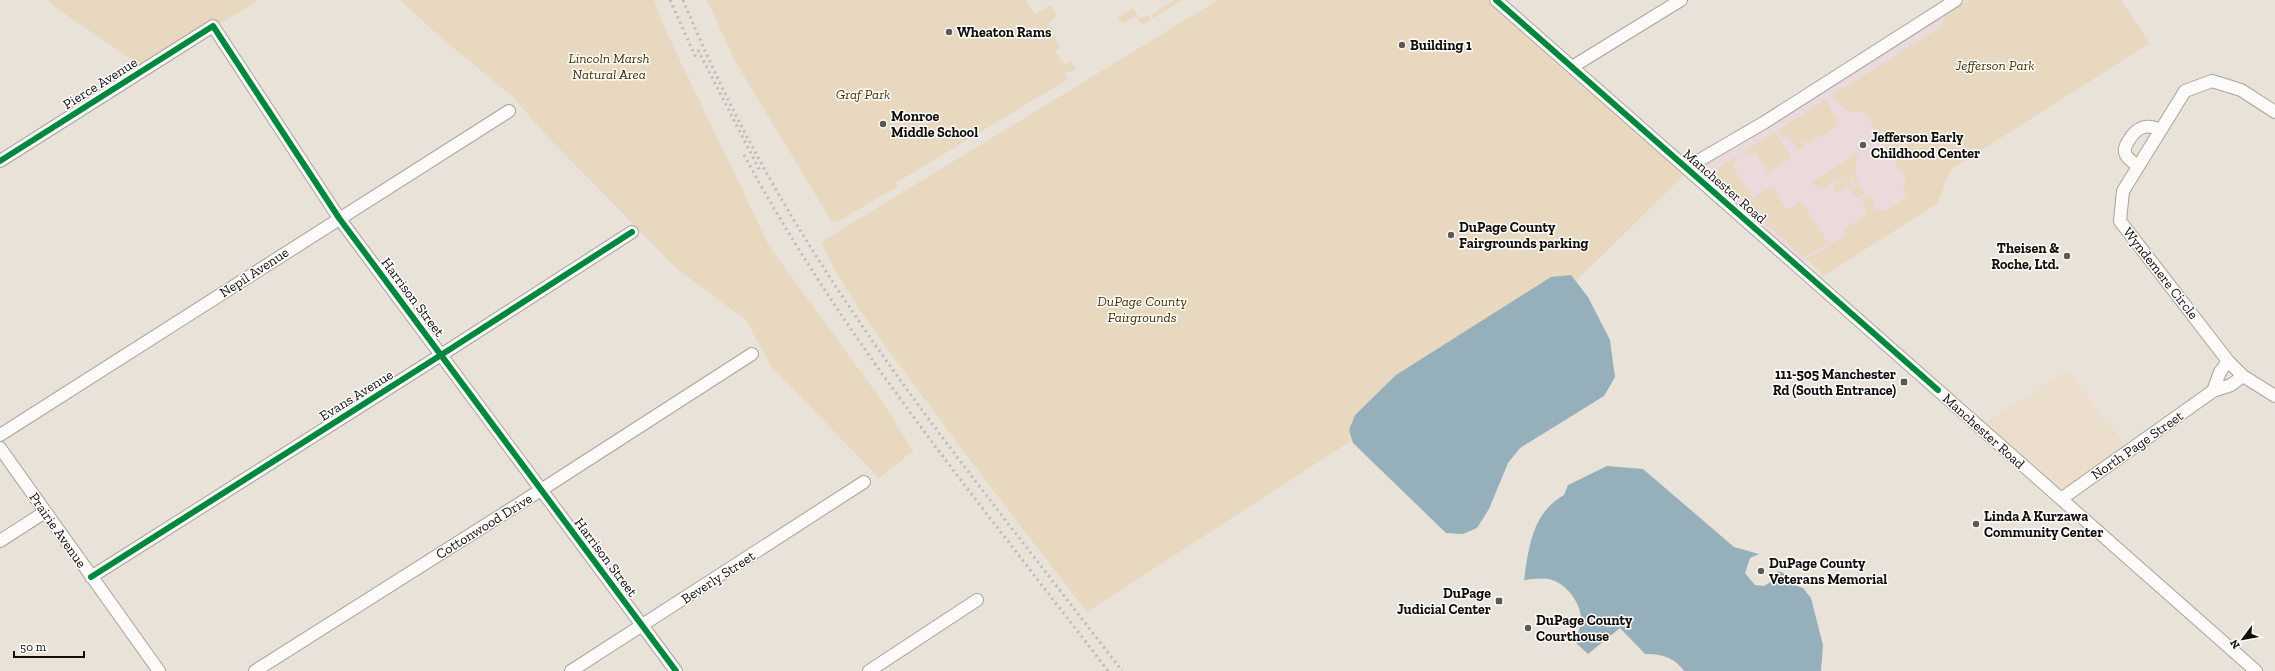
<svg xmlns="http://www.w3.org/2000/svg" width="2275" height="671" font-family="'Zilla Slab',serif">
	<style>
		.built { fill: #ecdecc }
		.education { fill: #eadadc }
		.green { fill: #e8d8c0 }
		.water { fill: #96b0bb }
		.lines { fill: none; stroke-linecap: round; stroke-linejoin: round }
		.minor-casing { stroke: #a9a39c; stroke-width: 14 }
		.minor { stroke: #fcfbf9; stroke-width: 12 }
		.rail { stroke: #bcbab8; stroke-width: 3; stroke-dasharray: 2 4; stroke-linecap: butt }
		.cycleway-casing { stroke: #fff; stroke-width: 8 }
		.cycleway { stroke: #00873e; stroke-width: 6 }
		.poi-dot { fill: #5d5850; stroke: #fff; stroke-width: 1.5 }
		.labels { text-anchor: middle; stroke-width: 3; stroke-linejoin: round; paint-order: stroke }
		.poi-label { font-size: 14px; font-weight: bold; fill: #110d07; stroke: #fff; text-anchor: start }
		.park-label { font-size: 14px; font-style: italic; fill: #462d00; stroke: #fff }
		.street-label { font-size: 14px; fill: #110d07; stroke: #fff }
	</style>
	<rect width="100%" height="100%" fill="#e9e2d8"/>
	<path class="built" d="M2067,371L2127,448L2062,495L1984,424Z"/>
	<path class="education" d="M1966,0H2121L2150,43L1800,264L1695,171Z"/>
	<path class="green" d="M49,0H259L145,69L52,5Z
		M400,0H654L664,27L769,246L880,398L913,451L879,478L772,367L746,320L676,268L544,133L513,97L438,35Z
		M707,0H1026L1035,14L1051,5L1057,15L1049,23L1060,48L1055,51L1064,64L1071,61L1076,69L1065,73L1068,79L896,183L898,186L837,222L835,220L832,222L736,63Z
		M1174,0H1182L1153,18L1151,15Z
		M1218,0H1487L1685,174L1576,281L1363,433L1087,612C1032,541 977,470 924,398C887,348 847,298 821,242Z
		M1969,0H2121L2150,43L1950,170L1938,203L1822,277L1820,271L1806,259L1846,235L1843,229L1866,215V206L1861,201L1868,195L1874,200V209L1885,211L1907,197L1902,186L1907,181L1863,110C1849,117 1840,107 1833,95L1941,27L1947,14Z
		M1133,8L1140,19L1148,16L1151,20L1142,25L1136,16L1122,24L1118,17Z
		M1826,100L1840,124L1808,144L1806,140L1802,143L1805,146L1799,150L1787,136L1783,139L1778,130Z
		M1775,132L1791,158L1768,173L1755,152L1749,155L1744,151Z
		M1858,153L1855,173L1861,187L1857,188L1852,180L1846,177L1831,183L1823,189L1821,185L1816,188L1812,182Z
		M1737,156L1738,161L1732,166L1753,198L1772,186L1787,210L1801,201L1828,243L1804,257L1709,174Z
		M1848,178L1855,188L1862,189L1865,193L1856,198L1848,186L1837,193L1833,187L1834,184Z"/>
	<path class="water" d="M1571,275L1588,297L1610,340L1615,377L1604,396L1520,448L1508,463L1489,509L1477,528L1463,534L1446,533L1353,443L1349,430L1355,415L1396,375L1551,277Z
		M1607,466L1643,469L1734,547L1759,554L1750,558L1745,573L1755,585L1764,586L1772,581L1778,571L1786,574L1790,583L1803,588L1811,598L1823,645L1821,671H1684C1676,658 1660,653 1645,654L1620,628L1588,654L1575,642C1577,636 1580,628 1581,621C1582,605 1568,585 1552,580C1543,577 1533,579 1524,580C1529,547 1532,513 1564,495L1568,485Z"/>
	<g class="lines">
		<g class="minor-casing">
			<path id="minor" d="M1496,0L2256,671
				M1572,67L1681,0
				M2275,112L2241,90L2212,81L2185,91L2123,191L2120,221L2228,361L2243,376L2275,396
				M0,161L213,26L339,218L676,671
				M2138,166C2134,163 2129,160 2126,155C2123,149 2126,145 2129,140C2137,127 2146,123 2161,130
				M1686,168L1765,122L1956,0
				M2213,391L2220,372L2228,361
				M0,435L509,111
				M0,448L159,671
				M2061,499L2213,391L2231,385L2243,376
				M0,541L45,512
				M91,577L441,355L632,232
				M255,671L541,490L752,354
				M571,671L864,482
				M869,671L977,600"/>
		</g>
		<use href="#minor" class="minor"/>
		<path class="rail" d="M670,0L697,60
			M683,0C719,87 763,172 813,251C905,398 1017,533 1122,671
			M698,50L761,173
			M744,155C844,341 981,504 1108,671"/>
		<g class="cycleway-casing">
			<path id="cycleway" d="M1496,0L1938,390
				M0,161L213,26L339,218L676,671
				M91,577L441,355L632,232"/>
		</g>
		<use href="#cycleway" class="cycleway"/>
	</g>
	<g class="poi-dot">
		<circle cx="949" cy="32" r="4"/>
		<circle cx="1402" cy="45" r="4"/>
		<circle cx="883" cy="124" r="4"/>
		<circle cx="1863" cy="145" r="4"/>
		<circle cx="1451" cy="235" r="4"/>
		<circle cx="2067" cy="256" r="4"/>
		<rect x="1900" y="378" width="8" height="8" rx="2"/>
		<circle cx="1976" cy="524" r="4"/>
		<circle cx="1761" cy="571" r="4"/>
		<rect x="1495" y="597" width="8" height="8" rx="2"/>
		<circle cx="1528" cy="628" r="4"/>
	</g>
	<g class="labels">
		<g class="poi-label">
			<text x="957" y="37">Wheaton Rams</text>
			<text x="1410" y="50">Building 1</text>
			<text x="891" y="121">Monroe<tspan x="891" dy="16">Middle School</tspan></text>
			<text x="1871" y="142">Jefferson Early<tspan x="1871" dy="16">Childhood Center</tspan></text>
			<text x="1459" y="232">DuPage County<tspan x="1459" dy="16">Fairgrounds parking</tspan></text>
			<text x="2059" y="253" text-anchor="end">Theisen &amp;<tspan x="2059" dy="16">Roche, Ltd.</tspan></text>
			<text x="1896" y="379" text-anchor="end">111-505 Manchester<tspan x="1896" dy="16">Rd (South Entrance)</tspan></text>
			<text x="1984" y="521">Linda A Kurzawa<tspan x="1984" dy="16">Community Center</tspan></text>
			<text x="1769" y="568">DuPage County<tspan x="1769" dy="16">Veterans Memorial</tspan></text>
			<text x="1491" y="598" text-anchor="end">DuPage<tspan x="1491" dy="16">Judicial Center</tspan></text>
			<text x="1536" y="625">DuPage County<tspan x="1536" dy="16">Courthouse</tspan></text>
		</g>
		<g class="park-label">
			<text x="609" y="63">Lincoln Marsh<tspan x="609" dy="16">Natural Area</tspan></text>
			<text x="1995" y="70">Jefferson Park</text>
			<text x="863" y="99">Graf Park</text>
			<text x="1142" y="306">DuPage County<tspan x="1142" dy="16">Fairgrounds</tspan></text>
		</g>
		<g class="street-label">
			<text transform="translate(100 83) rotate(-32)" y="5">Pierce Avenue</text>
			<text transform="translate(1725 186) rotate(41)" y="5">Manchester Road</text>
			<text transform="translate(254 272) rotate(-33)" y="5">Nepil Avenue</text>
			<text transform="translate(2161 273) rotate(52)" y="5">Wyndemere Circle</text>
			<text transform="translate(413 297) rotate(53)" y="5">Harrison Street</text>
			<text transform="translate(356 395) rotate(-32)" y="5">Evans Avenue</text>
			<text transform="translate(1984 431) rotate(42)" y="5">Manchester Road</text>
			<text transform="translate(2137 445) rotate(-35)" y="5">North Page Street</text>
			<text transform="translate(484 526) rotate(-32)" y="5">Cottonwood Drive</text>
			<text transform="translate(58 530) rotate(55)" y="5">Prairie Avenue</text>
			<text transform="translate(606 557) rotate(53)" y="5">Harrison Street</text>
			<text transform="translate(718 577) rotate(-33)" y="5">Beverly Street</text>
		</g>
	</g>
	<g transform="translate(2243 639) rotate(238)" stroke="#ffffff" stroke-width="3" paint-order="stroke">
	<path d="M0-3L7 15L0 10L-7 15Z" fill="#110d07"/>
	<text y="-6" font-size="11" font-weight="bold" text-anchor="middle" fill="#110d07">N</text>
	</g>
	<path d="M14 651v6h70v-6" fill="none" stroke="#110d07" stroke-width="2"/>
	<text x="20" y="651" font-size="12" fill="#110d07" stroke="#ffffff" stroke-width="3" paint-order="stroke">50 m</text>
</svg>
